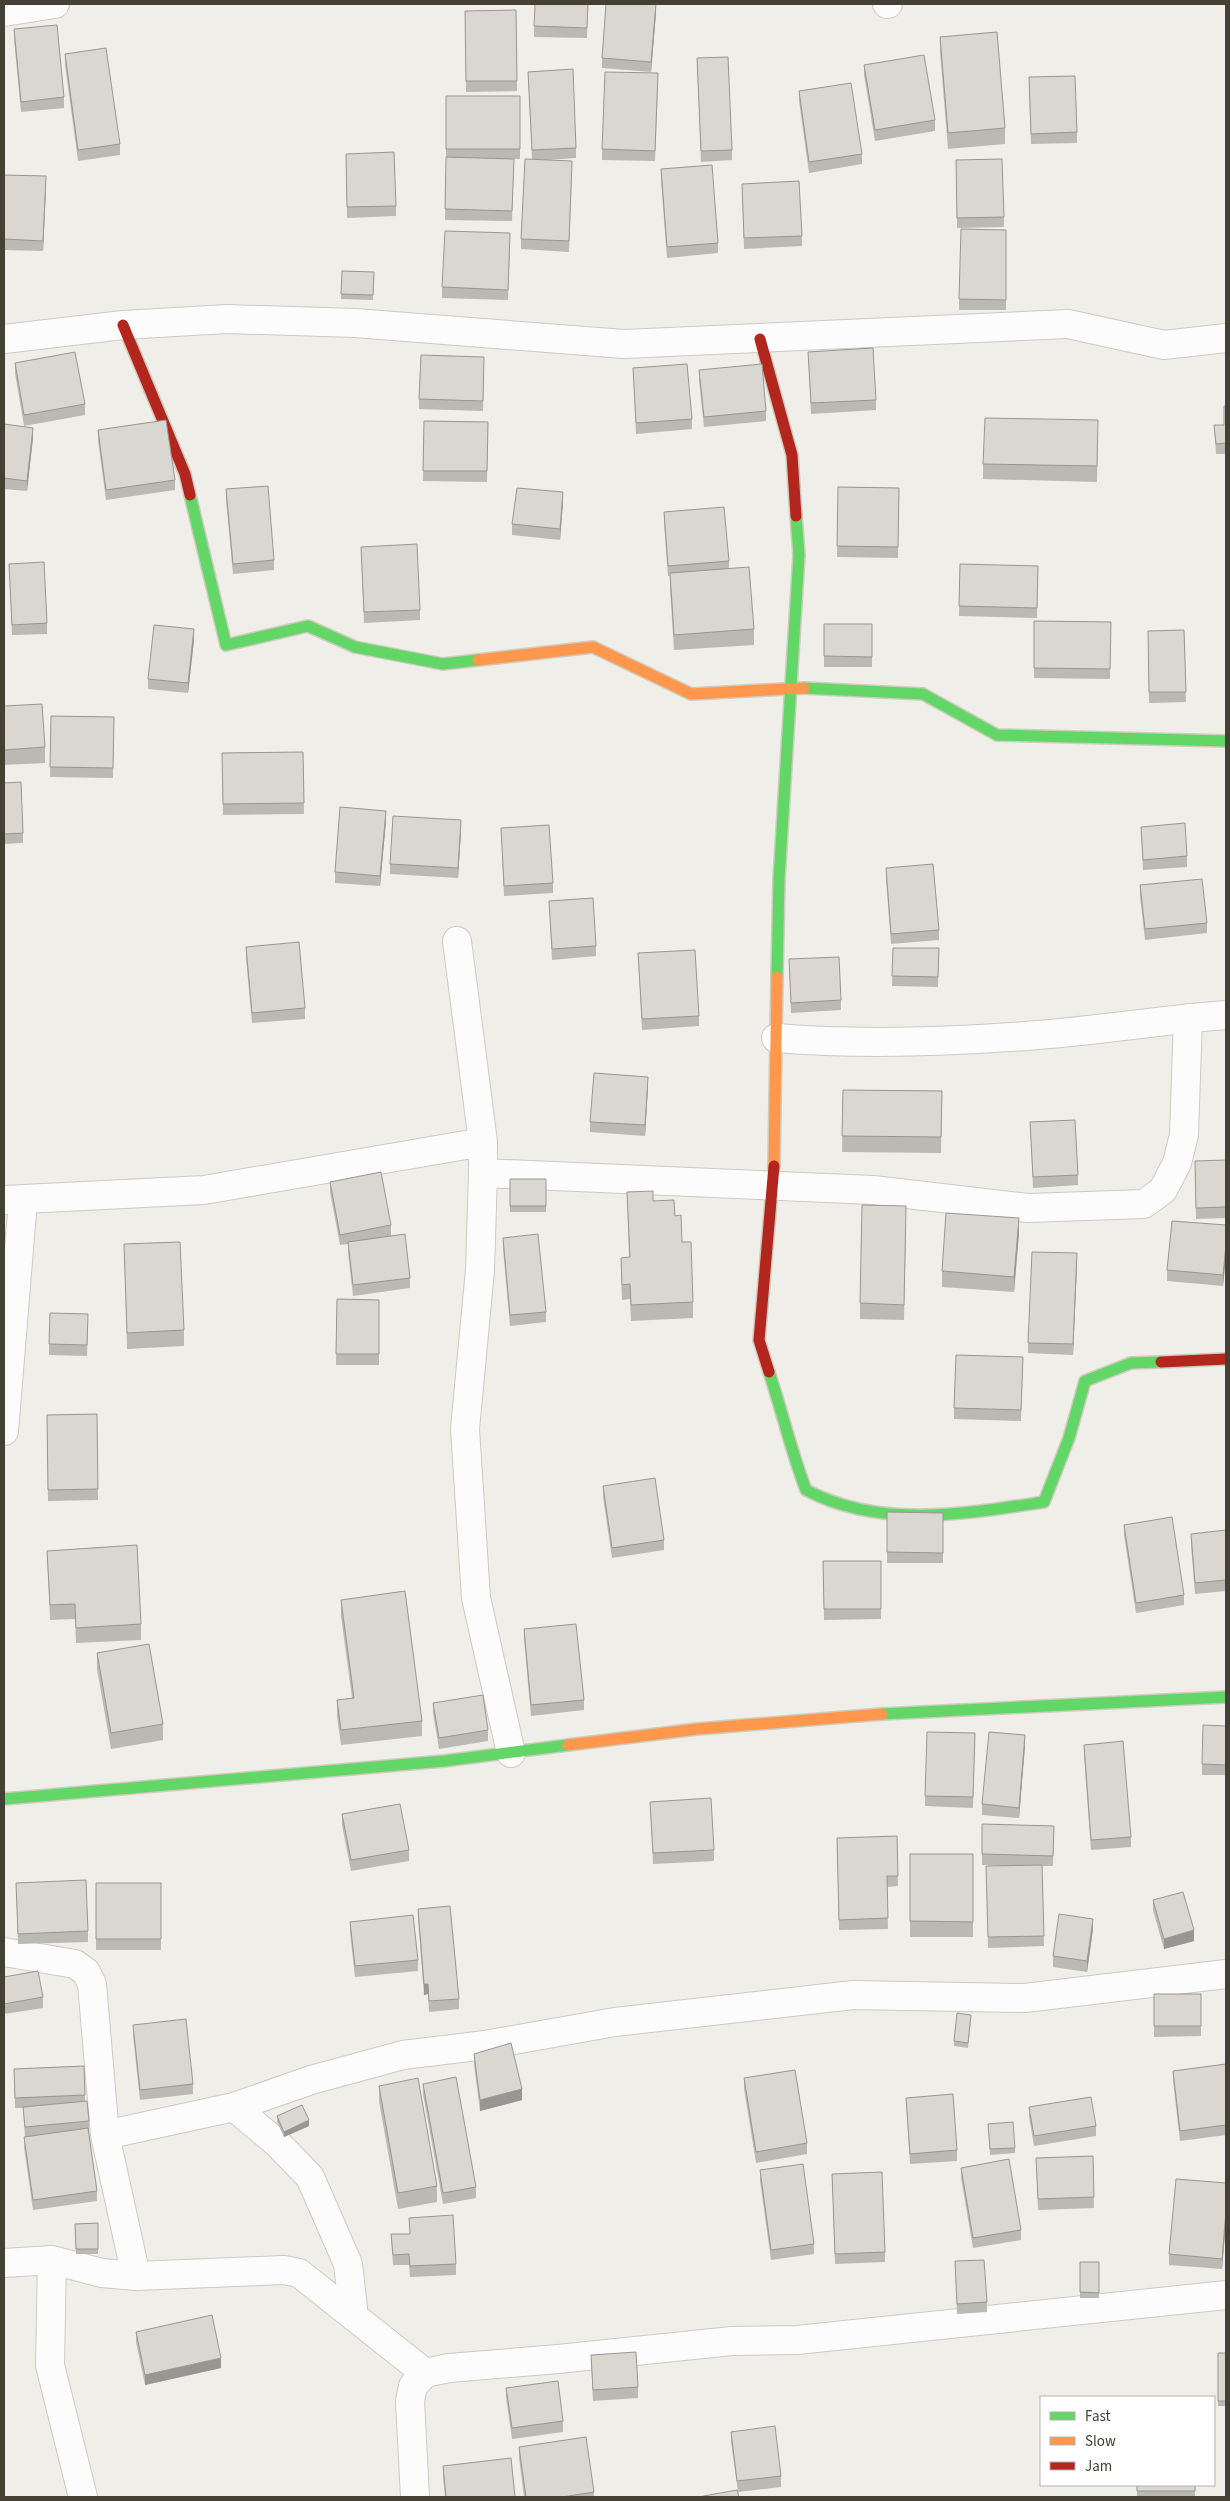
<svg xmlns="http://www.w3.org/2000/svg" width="1230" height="2501" font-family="'Source Sans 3',sans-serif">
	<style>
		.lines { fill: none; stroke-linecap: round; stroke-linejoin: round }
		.street-casing { stroke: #cccac4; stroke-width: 30 }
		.fast-casing { stroke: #cfccbe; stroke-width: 14 }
		.slow-casing { stroke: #cfccbe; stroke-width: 14 }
		.jam-casing { stroke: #cfccbe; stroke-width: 14 }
		.street { stroke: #fdfcfc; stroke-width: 28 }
		.fast { stroke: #63d668; stroke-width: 11 }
		.slow { stroke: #ff974d; stroke-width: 11 }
		.jam { stroke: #b3261e; stroke-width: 11 }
		.wall { fill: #bbb9b3 }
		.shaded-wall { fill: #989692 }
		.building { fill: #d9d7d0; stroke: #989692 }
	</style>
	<rect width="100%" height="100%" fill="#f0eee8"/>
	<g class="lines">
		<g class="street-casing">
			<path id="street" d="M887,4H888
				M4,12L55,4
				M4,339L123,325L227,319L355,323L624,344L1068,324L1164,345L1226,338
				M457,941L483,1142V1173L873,1190L1028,1208L1144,1204L1163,1190L1177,1163L1184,1135L1188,1018
				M776,1038C862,1045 951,1042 1038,1035C1101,1030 1163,1020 1226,1015
				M483,1173L480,1270L465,1429L476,1598L511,1753
				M4,1200L204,1190L483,1142
				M4,1431L23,1200
				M4,1952L75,1964L86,1972L92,1984L105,2135L136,2276
				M234,2107L277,2143L310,2177L348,2264L354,2317
				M105,2135L234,2107L311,2080L403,2055L485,2045L615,2022L853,1995L1025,1998L1226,1974
				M52,2260L102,2273L136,2276L284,2270L299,2273L425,2373
				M4,2263L52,2260L50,2365L83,2497
				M415,2497L410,2401L413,2386L425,2373L449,2368L558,2359L732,2341L797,2340L1226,2295"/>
		</g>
		<g class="fast-casing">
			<path id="fast" d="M190,495L226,645L308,626L355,647L443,664L478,660
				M804,688L923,694L997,735L1226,741
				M777,977L779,879L799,555L796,516
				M769,1372C782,1411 791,1451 806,1490C880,1529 965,1514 1044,1502L1069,1438L1085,1381L1131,1363L1161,1362
				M882,1714L1226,1697
				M4,1799L444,1761L568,1745"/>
		</g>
		<g class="slow-casing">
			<path id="slow" d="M478,660L593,647L691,694L804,688
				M774,1166L777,977
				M568,1745L697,1729L882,1714"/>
		</g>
		<g class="jam-casing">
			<path id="jam" d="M123,325L185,474L190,495
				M760,339L792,455L796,516
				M1161,1362L1226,1359
				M769,1372L759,1340L774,1166"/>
		</g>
		<use href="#street" class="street"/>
		<use href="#fast" class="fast"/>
		<use href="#slow" class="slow"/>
		<use href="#jam" class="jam"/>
	</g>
	<path class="wall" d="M588,4L587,38L534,37V26Z
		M465,11L517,81V91L466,92Z
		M656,13L651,72L602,68V58Z
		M14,29L64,97V108L21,112L14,39Z
		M940,37L1005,128V144L948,149L940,52Z
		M65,54L120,144V155L78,161L65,65Z
		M697,58L732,150V160L701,162Z
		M864,65L935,120V131L875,141L864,75Z
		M528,72L576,148V158L546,160L572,171L569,252L521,249V239L532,159Z
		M658,84L655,161L602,160V149Z
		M1029,88L1077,132V143L1031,144Z
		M799,91L862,154V164L809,173L799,101Z
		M446,96H520V159H514L512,221L445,220L446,160Z
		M346,154L396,206V216L347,218Z
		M956,160L1004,217V227L957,228Z
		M661,169L718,243V253L667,258L661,180Z
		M4,175L46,187L43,251L4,250Z
		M742,184L802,236V246L744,249Z
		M1006,230V310H959V299Z
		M510,244L508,300L442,298V287Z
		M342,271L374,272L373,300L341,299Z
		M808,352L876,400V410L811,414Z
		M15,363L85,404V415L24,426L15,373Z
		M484,367L483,411L419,409V399Z
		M633,368L692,419V429L636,434Z
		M699,370L766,411V421L704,427L699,380Z
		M1226,406V454H1216L1214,425H1224Z
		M424,421L488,422L487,482L423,481Z
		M4,424L33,438L27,491L4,489Z
		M98,430L175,480V490L106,500L98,441Z
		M1098,435L1097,482L983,479V464Z
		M838,487L899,488L898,558L837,557Z
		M226,489L274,560V570L233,574L226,500Z
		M563,503L560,540L512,535V524Z
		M664,512L729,561V568L754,629V645L674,650L670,588V576H668L664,522Z
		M361,547L420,610V620L364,623Z
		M9,564L47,623V634L12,635Z
		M960,564L1038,566L1037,618L959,616Z
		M1034,621L1111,622L1110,679L1034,678Z
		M824,624H872V667H824Z
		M1184,630L1186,702L1149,703L1148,631Z
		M194,640L188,693L148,689V679Z
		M4,706L45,747V763L4,765Z
		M51,716L114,717L113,778L50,777Z
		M303,752L304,814L223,815L222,753Z
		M4,783L23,833V843L4,844Z
		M386,821L380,886L335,883V872Z
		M1141,827L1187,856V867L1143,870Z
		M501,828L553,883V893L504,896Z
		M461,831L458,878L390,874V864Z
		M886,868L939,930V940L891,944L886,879Z
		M1140,885L1207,923V933L1145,940L1140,896Z
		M549,901L596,946V956L552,960Z
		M246,947L305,1008V1019L252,1023L246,958Z
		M893,948H939L938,987L892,986Z
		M638,953L699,1016V1026L642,1030Z
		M789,959L841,1000V1010L791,1013Z
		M648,1087L645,1136L590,1132V1122Z
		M843,1090L942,1091L941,1153L842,1152Z
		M1030,1122L1078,1175V1185L1033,1188Z
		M1226,1160V1218L1196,1219L1195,1172Z
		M510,1179H546V1212H510Z
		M330,1182L391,1225V1236L410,1278V1288L353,1296L348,1252V1244L340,1245L330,1192Z
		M627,1192L653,1201L675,1216L682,1242L693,1302V1318L631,1321L630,1299L622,1300L621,1273V1258L629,1257Z
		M906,1222L904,1320L860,1319V1303Z
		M1226,1225V1255L1223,1286L1167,1281V1270Z
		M1019,1233L1014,1292L942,1287V1271Z
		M503,1238L546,1312V1322L510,1326L503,1248Z
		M124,1244L184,1330V1346L127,1349Z
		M1077,1264L1073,1355L1028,1353V1343Z
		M337,1299L379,1300V1365H336Z
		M88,1325L87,1356L49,1355V1344Z
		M1023,1357L1021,1421L954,1419V1408Z
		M97,1414L98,1500L48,1501L47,1415Z
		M603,1486L664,1540V1550L612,1558L603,1497Z
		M887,1512L943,1513V1563H887Z
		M1124,1525L1184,1595V1605L1136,1613L1124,1535Z
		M1226,1530V1591L1195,1594L1191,1544V1534Z
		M47,1551L141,1624V1640L76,1643L75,1619L50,1620Z
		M823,1561H881V1619L824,1620Z
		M341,1600L422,1721V1736L341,1745L337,1716V1700L352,1698L341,1616Z
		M524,1629L584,1700V1710L531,1716L524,1639Z
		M97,1653L163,1724V1740L111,1749L97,1669Z
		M433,1703L488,1730V1741L439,1749L433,1713Z
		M1226,1726V1775H1202V1764Z
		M975,1733L973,1808L925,1806V1796Z
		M1084,1745L1131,1837V1847L1091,1850L1084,1755Z
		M1025,1746L1019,1818L982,1815V1804Z
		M650,1802L714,1850V1861L653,1864Z
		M342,1814L409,1850V1861L351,1871L342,1825Z
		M982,1824L1054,1826L1053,1866H1042L1044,1946L988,1948L986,1866L1006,1865H982Z
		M897,1836L898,1886L887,1887L888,1929L839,1930L837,1838Z
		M910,1854H973V1937H910Z
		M16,1883L88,1931V1942L18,1944Z
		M96,1883H161V1950H96Z
		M1153,1900L1194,1941L1164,1949L1153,1910Z
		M418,1909L459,1999V2009L429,2012L428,1994L424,1995L418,1919Z
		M350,1922L418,1960V1971L355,1977L350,1932Z
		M1093,1929L1087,1972L1053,1967V1956Z
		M4,1977L43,1997V2008L4,2014Z
		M1154,1994H1201V2036L1154,2037Z
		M971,2020L968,2048L954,2046V2041Z
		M133,2025L193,2084V2094L140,2100L133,2035Z
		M474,2054L522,2100L480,2111L474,2065Z
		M1226,2064V2135L1180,2141L1173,2081V2071Z
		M84,2066L85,2101L89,2121V2131H88L97,2191V2201L33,2210L24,2147L25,2137L23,2108H15L14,2069Z
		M744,2078L807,2143V2154L756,2163L744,2089Z
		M423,2084L476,2187V2198L443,2204L423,2094Z
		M379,2086L437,2186V2202L398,2209L379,2101Z
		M906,2098L957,2150V2161L910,2164Z
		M1029,2107L1096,2126V2136L1034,2146L1029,2117Z
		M277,2116L309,2126L284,2137L277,2122Z
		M988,2124L1015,2148V2153L990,2155Z
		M1093,2156L1094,2208L1038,2210L1036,2158Z
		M961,2168L1021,2230V2240L973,2248L961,2178Z
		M760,2170L814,2244V2254L771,2260L760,2181Z
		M832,2174L885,2252V2262L835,2264Z
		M1226,2183V2222L1222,2269L1169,2265V2254Z
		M98,2223V2254H76L75,2224Z
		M391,2234H409L456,2264V2275L410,2277L409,2265H393Z
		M955,2261L987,2302V2312L957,2314Z
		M1080,2262H1099V2298H1080Z
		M136,2332L221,2368L145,2385L136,2342Z
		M1218,2353H1226V2406H1218Z
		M591,2355L638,2387V2398L593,2401Z
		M506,2388L563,2421V2432L512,2439L506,2398Z
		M731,2432L781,2476V2487L738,2492L731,2442Z
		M519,2447L594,2492V2497H524L519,2458Z
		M443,2466L515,2497H445L443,2476Z
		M1137,2485H1195V2497H1137Z"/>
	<path class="shaded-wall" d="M656,4V13L651,72V62Z
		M46,176V187L43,251V241Z
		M33,428V438L27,491V481Z
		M563,492V503L560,540V529Z
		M194,629V640L188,693V683Z
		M386,811V821L380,886V876Z
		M461,820V831L458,878V868Z
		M648,1077V1087L645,1136V1125Z
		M1019,1218V1233L1014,1292V1277Z
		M1226,1245V1255L1223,1286V1275Z
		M1077,1253V1264L1073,1355V1344Z
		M1025,1735V1746L1019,1818V1808Z
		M1093,1919V1929L1087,1972V1961Z
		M1194,1930V1941L1164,1949V1939Z
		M424,1984H428V1994L424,1995Z
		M522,2089V2100L480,2111V2100Z
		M309,2120V2126L284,2137V2132Z
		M1226,2211V2222L1222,2269V2259Z
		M221,2358V2368L145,2385V2375Z"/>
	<path class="building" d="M535,4H588L587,28L534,26Z
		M606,4H656L651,62L602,58Z
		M516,10L517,81H466L465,11Z
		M57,25L64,97L21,102L14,29Z
		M997,32L1005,128L948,133L940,37Z
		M106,48L120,144L78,150L65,54Z
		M924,55L935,120L875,130L864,65Z
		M728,57L732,150L701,151L697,58Z
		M573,69L576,148L532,150L528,72Z
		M605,72L658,73L655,151L602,149Z
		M1075,76L1077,132L1031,134L1029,77Z
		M851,83L862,154L809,162L799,91Z
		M446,96H520V149H446Z
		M394,152L396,206L347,207L346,154Z
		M446,157L514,159L512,211L445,209Z
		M525,159L572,161L569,241L521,239Z
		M1002,159L1004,217L957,218L956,160Z
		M712,165L718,243L667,247L661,169Z
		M4,175L46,176L43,241L4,239Z
		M799,181L802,236L744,238L742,184Z
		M961,229L1006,230V300L959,299Z
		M445,231L510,233L508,290L442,287Z
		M342,271L374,272L373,295L341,294Z
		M873,348L876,400L811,403L808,352Z
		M75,352L85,404L24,415L15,363Z
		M421,355L484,357L483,401L419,399Z
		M687,364L692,419L636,423L633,368Z
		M762,364L766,411L704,417L699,370Z
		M1224,406H1226V443L1216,444L1214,425H1224Z
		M985,418L1098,420L1097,466L983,464Z
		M166,420L175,480L106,490L98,430Z
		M424,421L488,422L487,471H423Z
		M4,424L33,428L27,481L4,478Z
		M268,486L274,560L233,564L226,489Z
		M838,487L899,488L898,547L837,546Z
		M517,488L563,492L560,529L512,524Z
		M724,507L729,561L668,566L664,512Z
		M417,544L420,610L364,612L361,547Z
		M44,562L47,623L12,625L9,564Z
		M960,564L1038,566L1037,608L959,606Z
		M749,567L754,629L674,635L670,573Z
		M1034,621L1111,622L1110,669L1034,668Z
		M824,624H872V657L824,656Z
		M154,625L194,629L188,683L148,679Z
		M1184,630L1186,692H1149L1148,631Z
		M42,704L45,747L4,750V706Z
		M51,716L114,717L113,768L50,767Z
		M303,752L304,803L223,804L222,753Z
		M21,782L23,833L4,834V783Z
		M340,807L386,811L380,876L335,872Z
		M393,816L461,820L458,868L390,864Z
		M1185,823L1187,856L1143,860L1141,827Z
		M549,825L553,883L504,886L501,828Z
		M933,864L939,930L891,934L886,868Z
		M1202,879L1207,923L1145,929L1140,885Z
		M593,898L596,946L552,949L549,901Z
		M299,942L305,1008L252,1013L246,947Z
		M893,948H939L938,977L892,976Z
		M695,950L699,1016L642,1019L638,953Z
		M839,957L841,1000L791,1003L789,959Z
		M594,1073L648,1077L645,1125L590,1122Z
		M843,1090L942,1091L941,1137L842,1136Z
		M1075,1120L1078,1175L1033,1177L1030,1122Z
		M1226,1160V1207L1196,1208L1195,1161Z
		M381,1172L391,1225L340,1235L330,1182Z
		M510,1179H546V1206H510Z
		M653,1191V1201L674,1200L675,1216L681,1215L682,1242H691L693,1302L631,1305L630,1284L622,1285L621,1258L630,1257L627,1192Z
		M862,1205L906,1206L904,1305L860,1303Z
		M946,1213L1019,1218L1014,1277L942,1271Z
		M1172,1221L1226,1225V1245L1223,1275L1167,1270Z
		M405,1234L410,1278L353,1285L348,1242Z
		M538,1234L546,1312L510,1315L503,1238Z
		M180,1242L184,1330L127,1333L124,1244Z
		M1032,1252L1077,1253L1073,1344L1028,1343Z
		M337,1299L379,1300V1354H336Z
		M50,1313L88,1314L87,1345L49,1344Z
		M956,1355L1023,1357L1021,1410L954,1408Z
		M97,1414L98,1489L48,1490L47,1415Z
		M655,1478L664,1540L612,1548L603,1486Z
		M887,1512L943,1513V1553L887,1552Z
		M1172,1517L1184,1595L1136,1603L1124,1525Z
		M1226,1530V1580L1195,1583L1191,1534Z
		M137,1545L141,1624L76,1628L75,1604L50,1605L47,1551Z
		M823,1561H881V1609H824Z
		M405,1591L422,1721L341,1730L337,1700L354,1698L341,1600Z
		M576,1624L584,1700L531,1705L524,1629Z
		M149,1644L163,1724L111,1733L97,1653Z
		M483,1695L488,1730L439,1738L433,1703Z
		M1203,1725L1226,1726V1765L1202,1764Z
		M927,1732L975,1733L973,1797L925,1796Z
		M989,1732L1025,1735L1019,1808L982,1804Z
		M1123,1741L1131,1837L1091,1840L1084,1745Z
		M711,1798L714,1850L653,1853L650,1802Z
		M400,1804L409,1850L351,1860L342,1814Z
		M982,1824L1054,1826L1053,1856L982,1854Z
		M897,1836L898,1876H887L888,1918L839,1920L837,1838Z
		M910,1854H973V1922L910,1921Z
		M1042,1865L1044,1936L988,1937L986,1866Z
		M86,1880L88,1931L18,1934L16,1883Z
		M96,1883H161V1939H96Z
		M1183,1892L1194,1930L1164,1939L1153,1900Z
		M450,1906L459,1999L429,2001L428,1984H424L418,1909Z
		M1059,1914L1093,1919L1087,1961L1053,1956Z
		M413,1915L418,1960L355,1966L350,1922Z
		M38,1971L43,1997L4,2004V1977Z
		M1154,1994H1201V2026H1154Z
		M957,2013L971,2015L968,2043L954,2041Z
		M186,2019L193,2084L140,2090L133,2025Z
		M511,2043L522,2089L480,2100L474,2054Z
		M1226,2064V2125L1180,2131L1173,2071Z
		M84,2066L85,2095L15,2098L14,2069Z
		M795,2070L807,2143L756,2152L744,2078Z
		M456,2077L476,2187L443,2193L423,2084Z
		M418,2078L437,2186L398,2193L379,2086Z
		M953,2094L957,2150L910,2154L906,2098Z
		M1091,2097L1096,2126L1034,2136L1029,2107Z
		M87,2101L89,2121L25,2127L23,2107Z
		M302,2105L309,2120L284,2132L277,2116Z
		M1013,2122L1015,2148L990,2149L988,2124Z
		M88,2128L97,2191L33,2200L24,2137Z
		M1093,2156L1094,2197L1038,2199L1036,2158Z
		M1009,2159L1021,2230L973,2238L961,2168Z
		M803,2164L814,2244L771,2250L760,2170Z
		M882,2172L885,2252L835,2254L832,2174Z
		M1176,2179L1226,2183V2211L1222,2259L1169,2254Z
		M453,2215L456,2264L410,2266L409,2254L393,2255L391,2234H410L409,2218Z
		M98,2223V2249H76L75,2224Z
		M984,2260L987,2302L957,2304L955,2261Z
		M1080,2262H1099V2293L1080,2292Z
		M212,2315L221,2358L145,2375L136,2332Z
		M636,2352L638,2387L593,2390L591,2355Z
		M1218,2353H1226V2401H1218Z
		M558,2381L563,2421L512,2428L506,2388Z
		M775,2426L781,2476L737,2481L731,2432Z
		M586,2437L594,2492L562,2497H526L519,2447Z
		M511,2458L515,2497H446L443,2466Z
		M1137,2485H1195V2491H1137Z
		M737,2490L739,2497H698Z"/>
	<rect width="1230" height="2501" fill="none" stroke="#454034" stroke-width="10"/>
	<rect x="1040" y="2396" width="175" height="90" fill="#ffffff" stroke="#b5b3ae"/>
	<rect x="1050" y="2412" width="25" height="8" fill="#63d668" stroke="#b5b3ae"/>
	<text x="1085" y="2421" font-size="15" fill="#454034">Fast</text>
	<rect x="1050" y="2437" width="25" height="8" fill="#ff974d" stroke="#b5b3ae"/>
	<text x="1085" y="2446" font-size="15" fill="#454034">Slow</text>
	<rect x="1050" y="2462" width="25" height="8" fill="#b3261e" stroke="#b5b3ae"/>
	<text x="1085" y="2471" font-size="15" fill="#454034">Jam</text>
</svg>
